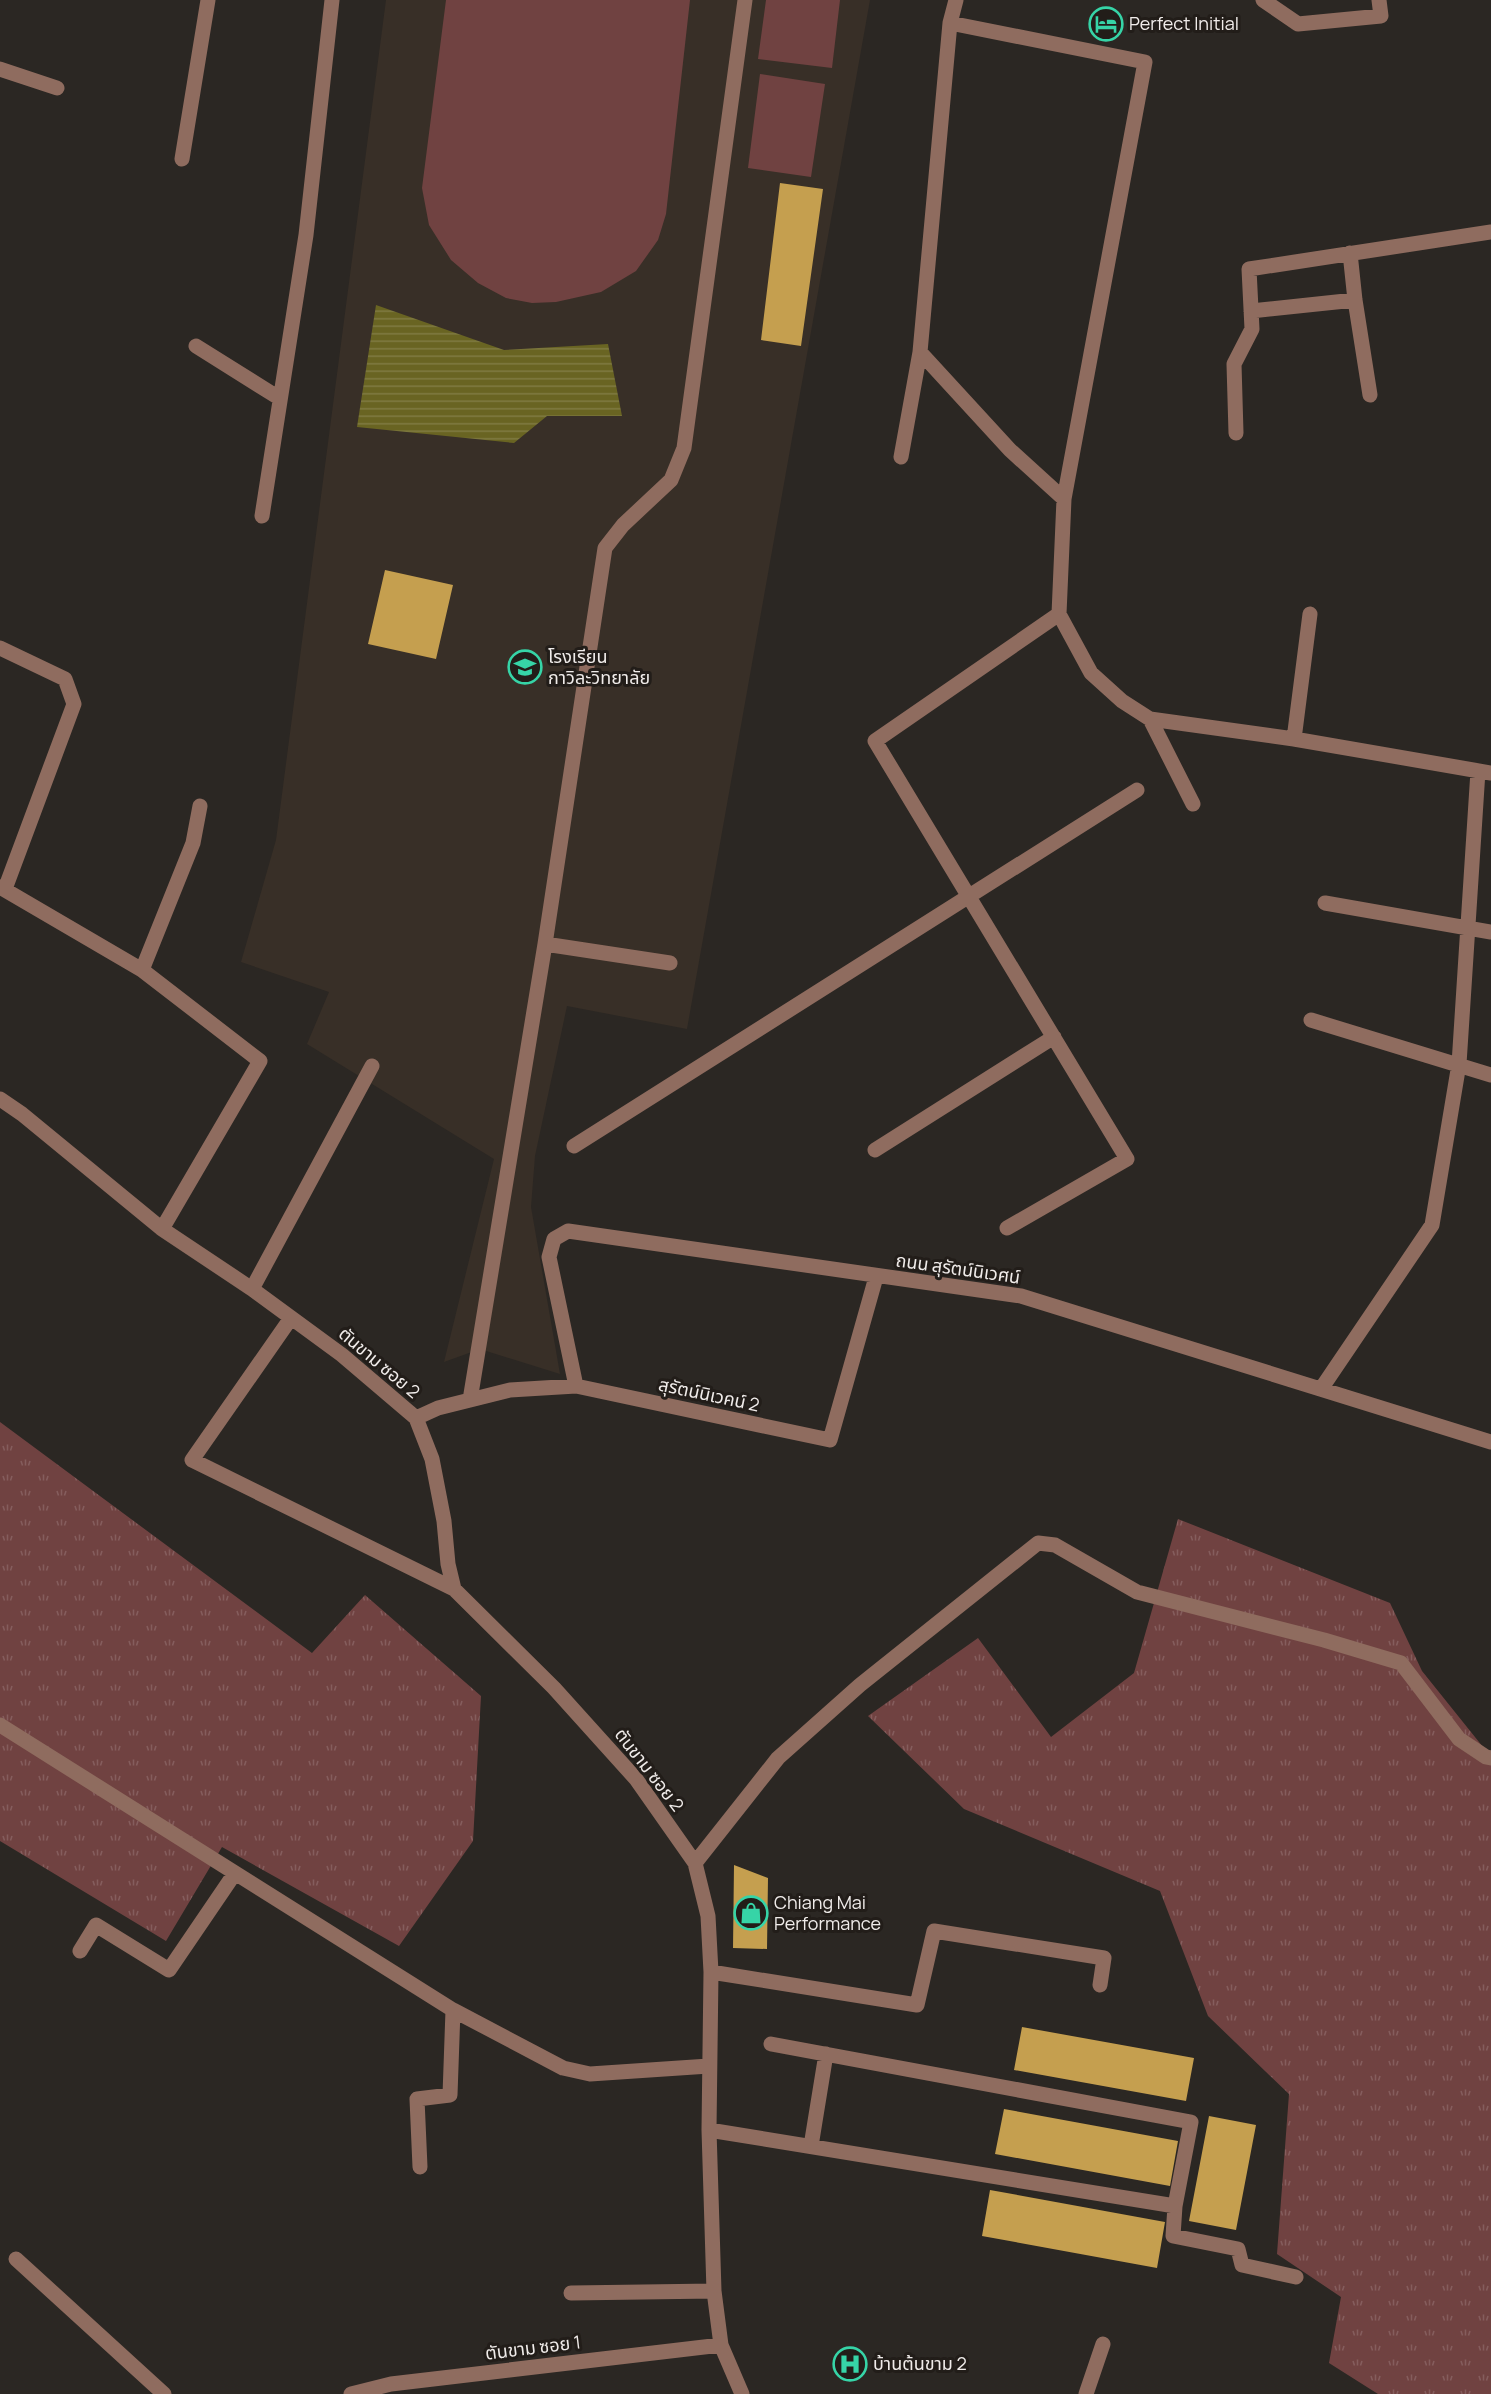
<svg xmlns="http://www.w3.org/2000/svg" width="1491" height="2394" font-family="Manrope,'Noto Sans Thai',sans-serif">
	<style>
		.built { fill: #382f27 }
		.grass { fill: url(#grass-tufts) }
		.pitch { fill: #704241 }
		.water { fill: url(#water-rules) }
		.building { fill: #c59f4f }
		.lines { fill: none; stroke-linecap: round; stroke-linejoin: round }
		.minor { stroke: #8f6c5f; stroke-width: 15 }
		.labels { text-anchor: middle; stroke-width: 6; stroke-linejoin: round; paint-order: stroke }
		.poi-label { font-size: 18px; fill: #f0ecea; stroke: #221d19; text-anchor: start }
		.street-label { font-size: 18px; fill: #f0ecea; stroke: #221d19 }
	</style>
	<defs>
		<pattern id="grass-tufts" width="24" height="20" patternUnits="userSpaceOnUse" patternTransform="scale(1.5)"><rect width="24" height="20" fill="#704241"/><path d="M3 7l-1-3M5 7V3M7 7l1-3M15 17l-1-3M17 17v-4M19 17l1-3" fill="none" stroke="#855d5d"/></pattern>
		<pattern id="water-rules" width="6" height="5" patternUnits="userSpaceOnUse" patternTransform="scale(1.5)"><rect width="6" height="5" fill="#696422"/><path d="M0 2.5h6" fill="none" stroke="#7f7a42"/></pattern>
	</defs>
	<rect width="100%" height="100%" fill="#2b2723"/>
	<path class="built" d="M386,0H870L687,1029L567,1006L535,1156L531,1207L560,1374L480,1349L444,1362L494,1159L307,1044L329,992L241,962L276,840Z"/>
	<path class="grass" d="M0,1422L312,1653L365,1595L481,1696L473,1841L399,1946L222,1847L166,1941L0,1841Z
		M1178,1519L1390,1603L1422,1671L1487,1752L1491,1751V2394H1378L1329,2363L1341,2297L1277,2254L1289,2094L1208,2016L1160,1891L964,1809L868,1716L978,1638L1051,1737L1134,1673Z"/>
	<path class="pitch" d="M446,0H690L666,214L658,240L636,271L601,292L556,302L532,303L506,298L478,283L451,260L429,225L422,188Z
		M766,0H840L832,68L758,59Z
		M760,74L825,84L811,177L748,168Z"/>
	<path class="water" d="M376,305L504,350L608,344L622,416H547L514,443L357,427Z"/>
	<path class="building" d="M780,183L823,189L801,346L761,340Z
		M385,570L453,585L436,659L368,644Z
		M734,1865L768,1878L767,1949L733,1948Z
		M1022,2027L1194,2058L1186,2101L1014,2070Z
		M1004,2109L1178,2141L1170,2186L995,2154Z
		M1209,2116L1256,2125L1236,2230L1189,2221Z
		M990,2190L1165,2222L1157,2268L982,2236Z"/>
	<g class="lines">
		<path class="minor" d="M956,0L950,23L920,352L1010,450L1064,499L1059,614L1091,673L1122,701L1150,719L1294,739L1491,773
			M1263,0L1298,24L1381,16L1379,0
			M950,23L1145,62L1064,499
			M0,69L57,88
			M182,159L208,0
			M1350,253L1355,300L1370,395
			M1251,311L1355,300
			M196,346L279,398
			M1236,433L1234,364L1252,329L1249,269L1491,232
			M901,457L920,352
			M262,516L306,235L332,0
			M0,648L65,679L74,704L5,889
			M1150,719L1193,804
			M1294,739L1310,614
			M0,887L142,970L260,1061L162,1229
			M1325,903L1491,932
			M545,944L670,963
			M142,970L193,843L200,806
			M1311,1020L1491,1075
			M0,1099L22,1114L162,1229L252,1289L342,1355L416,1418L432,1459L444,1521L448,1564L454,1589L554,1688L636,1779L695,1863L708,1916L711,1972L709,2130L714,2291L721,2345L742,2394
			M574,1146L1137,790
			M875,1150L1054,1037
			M1007,1228L1127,1159L875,741L1059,614
			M252,1289L372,1066
			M291,1318L192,1460L454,1589
			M576,1386L549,1257L554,1239L568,1231L1021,1296L1491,1442
			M1321,1389L1432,1225L1459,1064L1478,771
			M470,1400L545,944L605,548L623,525L671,480L684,448L745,0
			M416,1418L438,1408L510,1390L576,1386L830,1440L876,1277
			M0,1725L453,2010L563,2068L590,2074L709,2066
			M695,1863L778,1758L860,1685L1038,1543L1055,1545L1137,1592L1324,1640L1401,1663L1459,1739L1486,1757L1491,1758
			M80,1951L96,1925L169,1970L235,1873
			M711,1972L917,2005L934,1931L1104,1958L1100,1985
			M771,2044L1191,2122L1175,2206L1173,2236L1238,2249L1242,2265L1296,2277
			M709,2130L1175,2206
			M811,2146L826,2054
			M420,2167L417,2099L450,2095L453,2010
			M16,2259L164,2394
			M571,2293L714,2291
			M351,2394L391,2384L721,2345
			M1086,2394L1103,2344"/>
	</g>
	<defs>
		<g id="hotel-ring" transform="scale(1.725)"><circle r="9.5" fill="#221d19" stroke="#36d4a7" stroke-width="1.5"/><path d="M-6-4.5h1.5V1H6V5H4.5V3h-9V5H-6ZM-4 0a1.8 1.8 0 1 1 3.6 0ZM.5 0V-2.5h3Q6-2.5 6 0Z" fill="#36d4a7"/></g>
		<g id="school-ring" transform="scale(1.725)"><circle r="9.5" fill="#221d19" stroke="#36d4a7" stroke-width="1.5"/><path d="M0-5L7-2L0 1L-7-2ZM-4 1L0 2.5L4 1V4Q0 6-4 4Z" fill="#36d4a7"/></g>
		<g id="shop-ring" transform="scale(1.725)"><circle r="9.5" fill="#221d19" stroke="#36d4a7" stroke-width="1.5"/><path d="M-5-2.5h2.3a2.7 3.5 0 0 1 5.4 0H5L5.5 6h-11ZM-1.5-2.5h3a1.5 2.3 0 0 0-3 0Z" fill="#36d4a7"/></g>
		<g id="hospital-ring" transform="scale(1.725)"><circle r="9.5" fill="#221d19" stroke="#36d4a7" stroke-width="1.5"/><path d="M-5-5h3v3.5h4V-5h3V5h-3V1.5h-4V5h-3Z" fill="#36d4a7"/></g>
	</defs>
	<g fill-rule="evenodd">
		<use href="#hotel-ring" x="1106" y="24"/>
		<use href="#school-ring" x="525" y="667"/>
		<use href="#shop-ring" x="751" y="1913"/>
		<use href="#hospital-ring" x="850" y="2364"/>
	</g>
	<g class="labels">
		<g class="poi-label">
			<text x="1129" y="30">Perfect Initial</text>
			<text x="548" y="663">โรงเรียน<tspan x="548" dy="21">กาวิละวิทยาลัย</tspan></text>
			<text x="774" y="1909">Chiang Mai<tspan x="774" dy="21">Performance</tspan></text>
			<text x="873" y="2370">บ้านต้นขาม 2</text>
		</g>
		<g class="street-label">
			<text transform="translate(958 1269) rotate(8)" y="6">ถนน สุรัตน์นิเวศน์</text>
			<text transform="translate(379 1363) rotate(40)" y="6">ตันขาม ซอย 2</text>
			<text transform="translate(709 1395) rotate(12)" y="6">สุรัตน์นิเวคน์ 2</text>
			<text transform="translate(649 1770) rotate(52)" y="6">ตันขาม ซอย 2</text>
			<text transform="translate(533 2348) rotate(-7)" y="6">ตันขาม ซอย 1</text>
		</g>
	</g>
</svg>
